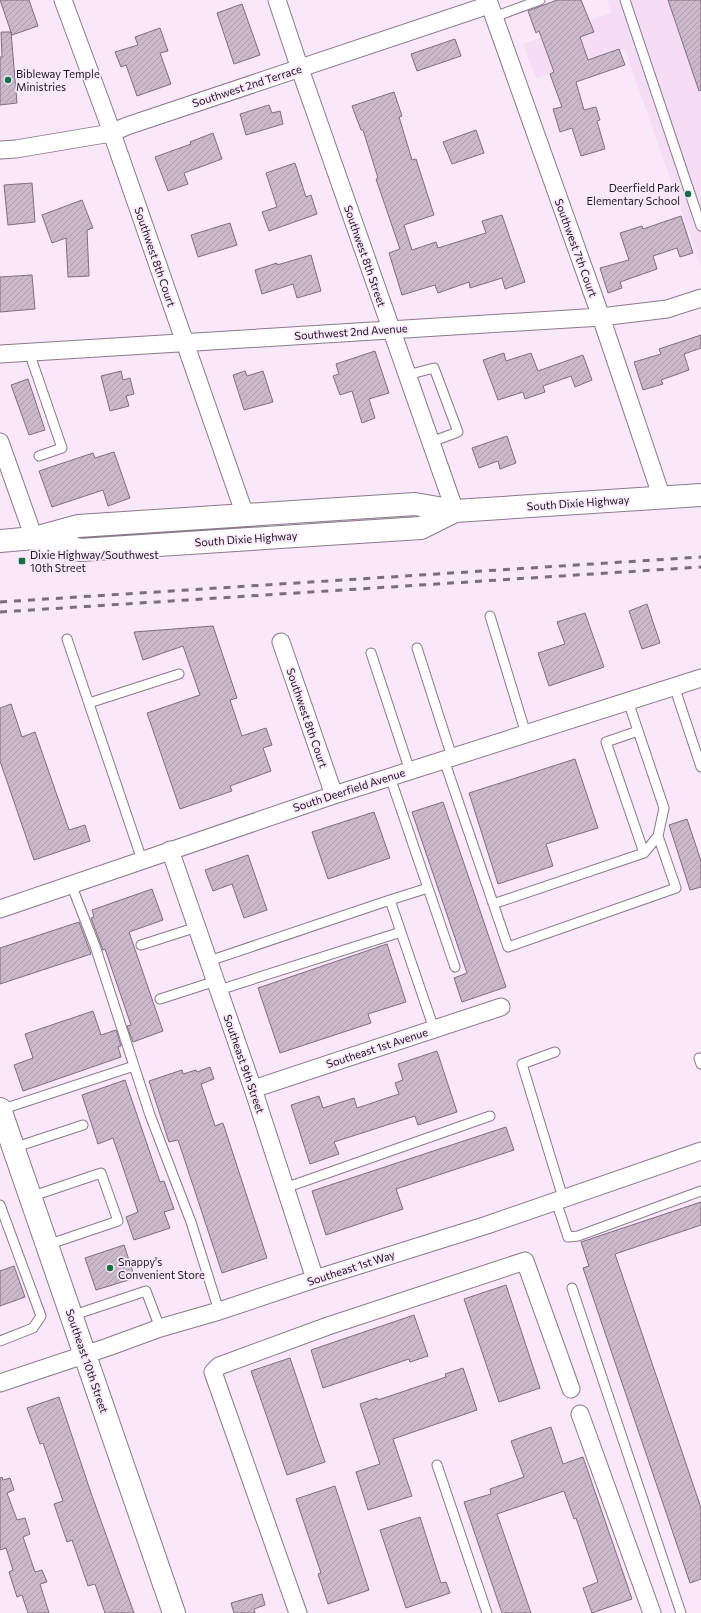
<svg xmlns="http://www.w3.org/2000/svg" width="701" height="1613" font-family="Commissioner,sans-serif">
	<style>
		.built { fill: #f4ddf5 }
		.building { fill: url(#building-hatch); stroke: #7e6e7f }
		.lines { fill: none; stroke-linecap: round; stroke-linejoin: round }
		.service-casing { stroke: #897a8a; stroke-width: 11 }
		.minor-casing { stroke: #897a8a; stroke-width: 19 }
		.secondary-casing { stroke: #897a8a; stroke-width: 24 }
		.primary-casing { stroke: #897a8a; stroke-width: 24 }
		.service { stroke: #fff; stroke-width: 9 }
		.minor { stroke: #fff; stroke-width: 17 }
		.secondary { stroke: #fff; stroke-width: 22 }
		.primary { stroke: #fff; stroke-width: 22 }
		.rail { stroke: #796e79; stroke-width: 3; stroke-dasharray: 7 7; stroke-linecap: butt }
		.poi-dot { fill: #177044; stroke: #f9e8fa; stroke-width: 1.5 }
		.labels { text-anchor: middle; stroke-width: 3.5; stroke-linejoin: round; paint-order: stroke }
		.poi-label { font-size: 11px; fill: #1b151b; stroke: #f9e8fa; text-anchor: start }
		.street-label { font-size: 11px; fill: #1b151b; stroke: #f9e8fa }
	</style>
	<defs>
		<pattern id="building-hatch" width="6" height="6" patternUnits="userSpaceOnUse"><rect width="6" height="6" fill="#c9b9cb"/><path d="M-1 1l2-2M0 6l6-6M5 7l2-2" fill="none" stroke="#ac9eae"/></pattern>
	</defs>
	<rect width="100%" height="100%" fill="#f9e8fa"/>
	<path class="built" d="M607,0H701V266L625,50L536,78L523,44L611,13Z"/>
	<path class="building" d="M0,0H29L38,26L12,35L11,32L17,103L0,105V57H2L1,32H11Z
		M557,0H581L594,32L580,37L588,60L619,49L625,65L576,82L584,110L596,107L600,120L597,121L605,149L581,156L572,128L560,132L553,109L562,107L550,74L554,72L539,31L536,33L528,11Z
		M668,0H701V90L699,91Z
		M242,4L260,55L234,64L217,13Z
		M160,28L168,51L160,53L171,84L137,96L126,65L121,67L115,52L138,45L135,37Z
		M455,39L461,56L417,71L411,54Z
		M394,92L402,116L399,117L412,160L416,159L434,215L404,225L412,250L436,242L438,248L486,233L482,221L502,215L525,282L505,289L502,278L470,288L469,282L438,293L435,285L402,295L389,253L400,249L376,179L378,178L363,130H361L352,106Z
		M269,105L272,113L280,111L283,124L246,135L240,114Z
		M476,130L484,153L452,164L443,142Z
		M213,133L222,159L184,173L188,184L168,191L155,157L191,144L190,142Z
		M295,163L306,197L311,195L317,214L269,231L262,212L277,207L266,173Z
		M32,183L35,222L8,225L4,185Z
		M82,200L93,228L87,230L89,276L68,277L66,238L52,243L42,215Z
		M681,216L693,253L680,257L677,248L653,256L657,269L620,282L622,288L608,293L600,268L629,260L620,233L642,226L643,229Z
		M230,223L237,245L198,257L191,235Z
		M311,255L321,291L297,298L293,284L262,294L255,270L277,263V265Z
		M32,275L35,309L0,312V277Z
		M701,335V348L684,354L689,370L661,380L663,384L643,390L634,362L661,354L659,349Z
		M375,351L389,393L369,399L375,418L362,423L352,391L340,395L333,376L339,374L336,364Z
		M504,353L506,361L531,353L538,371L583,355L592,380L575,387L571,376L543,386L545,392L525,399L523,392L498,400L483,360Z
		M121,371L123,380L130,378L134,394L126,396L129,406L110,411L101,376Z
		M245,371L247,376L263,371L273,402L244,410L233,375Z
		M28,379L45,430L29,435L11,385Z
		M507,436L516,463L500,469L498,461L479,468L472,448Z
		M114,452L130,498L108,506L103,490L52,507L39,471L93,453L95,458Z
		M647,604L660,643L642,649L629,611Z
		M585,613L604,667L549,686L538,653L565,644L557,622Z
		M213,626L237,698L230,700L242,736L266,728L272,745L263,748L271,771L230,786L232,791L180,809L147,713L200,695L183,646L143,660L134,632Z
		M11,704L22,737L35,732L69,830L85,825L90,841L34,860L0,761V708Z
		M575,759L598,828L546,844L553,866L498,884L469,793Z
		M443,802L506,987L462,1002L454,978L467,973L412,812Z
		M374,812L390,858L328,879L312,832Z
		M687,819L701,861V887L690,890L669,825Z
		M248,855L267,910L244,918L232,884L213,891L205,870Z
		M152,889L163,920L129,932L163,1031L133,1042L127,1026L131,1025L105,949L103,950L91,918L94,917L92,910Z
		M79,922L91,954L0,984V948Z
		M387,944L406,1002L368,1014L371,1023L280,1053L258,988Z
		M93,1011L101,1035L116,1030L121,1046L118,1047L121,1057L23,1091L14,1065L33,1058L25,1034Z
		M437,1051L457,1112L418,1125L415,1116L334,1142L339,1154L310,1164L291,1105L319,1096L323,1108L354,1098L357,1108L399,1094L395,1083L403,1080L398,1064Z
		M210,1067L214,1079L201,1084L215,1126L223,1123L267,1258L222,1273L178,1140L169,1142L149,1081L182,1070L183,1074L196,1070L197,1072Z
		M125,1080L160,1182L164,1181L174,1209L164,1212L170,1228L134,1240L126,1217L138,1212L113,1138L98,1144L82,1095Z
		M506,1127L514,1150L396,1189L403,1209L326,1235L312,1191Z
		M701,1202V1225L615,1254L701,1508V1579L690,1583L583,1268L589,1266L581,1242Z
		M124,1245L135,1278L96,1290L85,1258Z
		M14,1266L25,1297L0,1306V1271Z
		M506,1285L540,1388L499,1402L464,1299Z
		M414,1315L428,1356L410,1362L409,1359L323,1388L311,1350Z
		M290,1358L325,1462L287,1475L251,1371Z
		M463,1368L477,1410L393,1439L412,1496L368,1510L356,1472L380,1464L360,1404L377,1398L378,1400L446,1377L445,1374Z
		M59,1397L91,1493L134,1613H105L95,1584L88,1586L72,1540L67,1542L54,1504L63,1501L43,1443L40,1444L27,1408Z
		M551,1427L563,1464L583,1457L632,1599L592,1613L583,1588L598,1582L576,1518L574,1519L564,1491L497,1514L531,1613H502L464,1502L491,1494L490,1489L524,1477L511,1441Z
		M2,1477L3,1480L10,1478L14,1490L7,1493L17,1520L25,1518L30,1534L23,1537L35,1572L42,1570L47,1582L40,1584L49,1613H28L22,1595L17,1597L9,1572L13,1570L6,1548L0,1550V1478Z
		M335,1486L369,1590L328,1604L318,1574L321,1573L296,1499Z
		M420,1517L441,1583L446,1582L450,1593L406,1608L380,1530Z
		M262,1594L265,1605L254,1609L255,1613H234L231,1603Z"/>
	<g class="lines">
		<g class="service-casing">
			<path id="service" d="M625,0L701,226
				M494,17L540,0
				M29,352L62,448L39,456
				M407,375L434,368L458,432L431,442
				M490,616L526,734
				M67,639L142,860
				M417,648L452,757
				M371,653L410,771
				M674,686L701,767
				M89,703L179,674
				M444,760L508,947L676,888L658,836L664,808L628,701
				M390,777L455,967
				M644,853L658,836
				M71,884L95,946L150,1115L191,1222L219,1311
				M390,900L428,888
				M493,904L644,853L606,742L638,731
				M141,945L197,927
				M209,961L390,900L434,1029
				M219,990L401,932
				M160,999L216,981
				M555,1052L522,1064L563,1198
				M699,1058L701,1064
				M0,1110L134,1066
				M13,1148L83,1125
				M285,1188L490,1116
				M30,1197L101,1173L118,1221L47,1245
				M556,1201L568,1237L578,1236L701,1191
				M0,1205L41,1316L33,1328L0,1341
				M572,1288L681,1613
				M71,1316L146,1291L160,1328
				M437,1465L487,1613"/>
		</g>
		<g class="minor-casing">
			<path id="minor" d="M63,0L106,116L245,515
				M277,0L300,69L455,511
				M488,0L601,317L662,498
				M0,150L16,149L111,133L127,126L489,5
				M0,354L601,317L667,309L701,298
				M0,442L34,538
				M281,642L334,795
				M170,850L253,1089L315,1279
				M0,909L334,795L701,678
				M253,1089L501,1007
				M0,1383L108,1347L160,1328L219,1311L315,1279L487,1225L701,1151
				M580,1414L652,1613
				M298,1613L213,1372L219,1366L328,1326L525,1261L571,1389"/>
		</g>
		<g class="secondary-casing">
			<path id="secondary" d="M34,538L80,550L421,528L455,511
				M0,541L34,538L78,526L415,504L455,511L701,495"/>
		</g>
		<g class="primary-casing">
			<path id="primary" d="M0,1109L174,1613"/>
		</g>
		<use href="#service" class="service"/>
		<use href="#minor" class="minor"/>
		<use href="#secondary" class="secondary"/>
		<use href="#primary" class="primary"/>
		<path class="rail" d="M0,602L701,557
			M0,612L701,567"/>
	</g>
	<g class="poi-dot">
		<circle cx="8" cy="80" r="4"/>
		<circle cx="688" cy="194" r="4"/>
		<rect x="18" y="557" width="8" height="8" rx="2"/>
		<circle cx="110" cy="1268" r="4"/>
	</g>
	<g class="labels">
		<g class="poi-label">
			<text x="16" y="78">Bibleway Temple<tspan x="16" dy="13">Ministries</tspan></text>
			<text x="680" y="192" text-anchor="end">Deerfield Park<tspan x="680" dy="13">Elementary School</tspan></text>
			<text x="30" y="559">Dixie Highway/Southwest<tspan x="30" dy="13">10th Street</tspan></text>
			<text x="118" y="1266">Snappy's<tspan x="118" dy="13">Convenient Store</tspan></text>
		</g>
		<g class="street-label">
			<text transform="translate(247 86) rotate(-18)" y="4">Southwest 2nd Terrace</text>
			<text transform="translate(576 248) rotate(70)" y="4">Southwest 7th Court</text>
			<text transform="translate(365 256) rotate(71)" y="4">Southwest 8th Street</text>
			<text transform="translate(155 257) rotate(71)" y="4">Southwest 8th Court</text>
			<text transform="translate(351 332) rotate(-4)" y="4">Southwest 2nd Avenue</text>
			<text transform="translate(578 503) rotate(-4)" y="4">South Dixie Highway</text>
			<text transform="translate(246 539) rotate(-4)" y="4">South Dixie Highway</text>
			<text transform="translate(307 718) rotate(71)" y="4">Southwest 8th Court</text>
			<text transform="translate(349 790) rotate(-18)" y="4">South Deerfield Avenue</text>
			<text transform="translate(377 1048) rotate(-18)" y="4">Southeast 1st Avenue</text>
			<text transform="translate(244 1064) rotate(71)" y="4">Southeast 9th Street</text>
			<text transform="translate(351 1268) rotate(-18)" y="4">Southeast 1st Way</text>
			<text transform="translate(87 1361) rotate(71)" y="4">Southeast 10th Street</text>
		</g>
	</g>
</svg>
